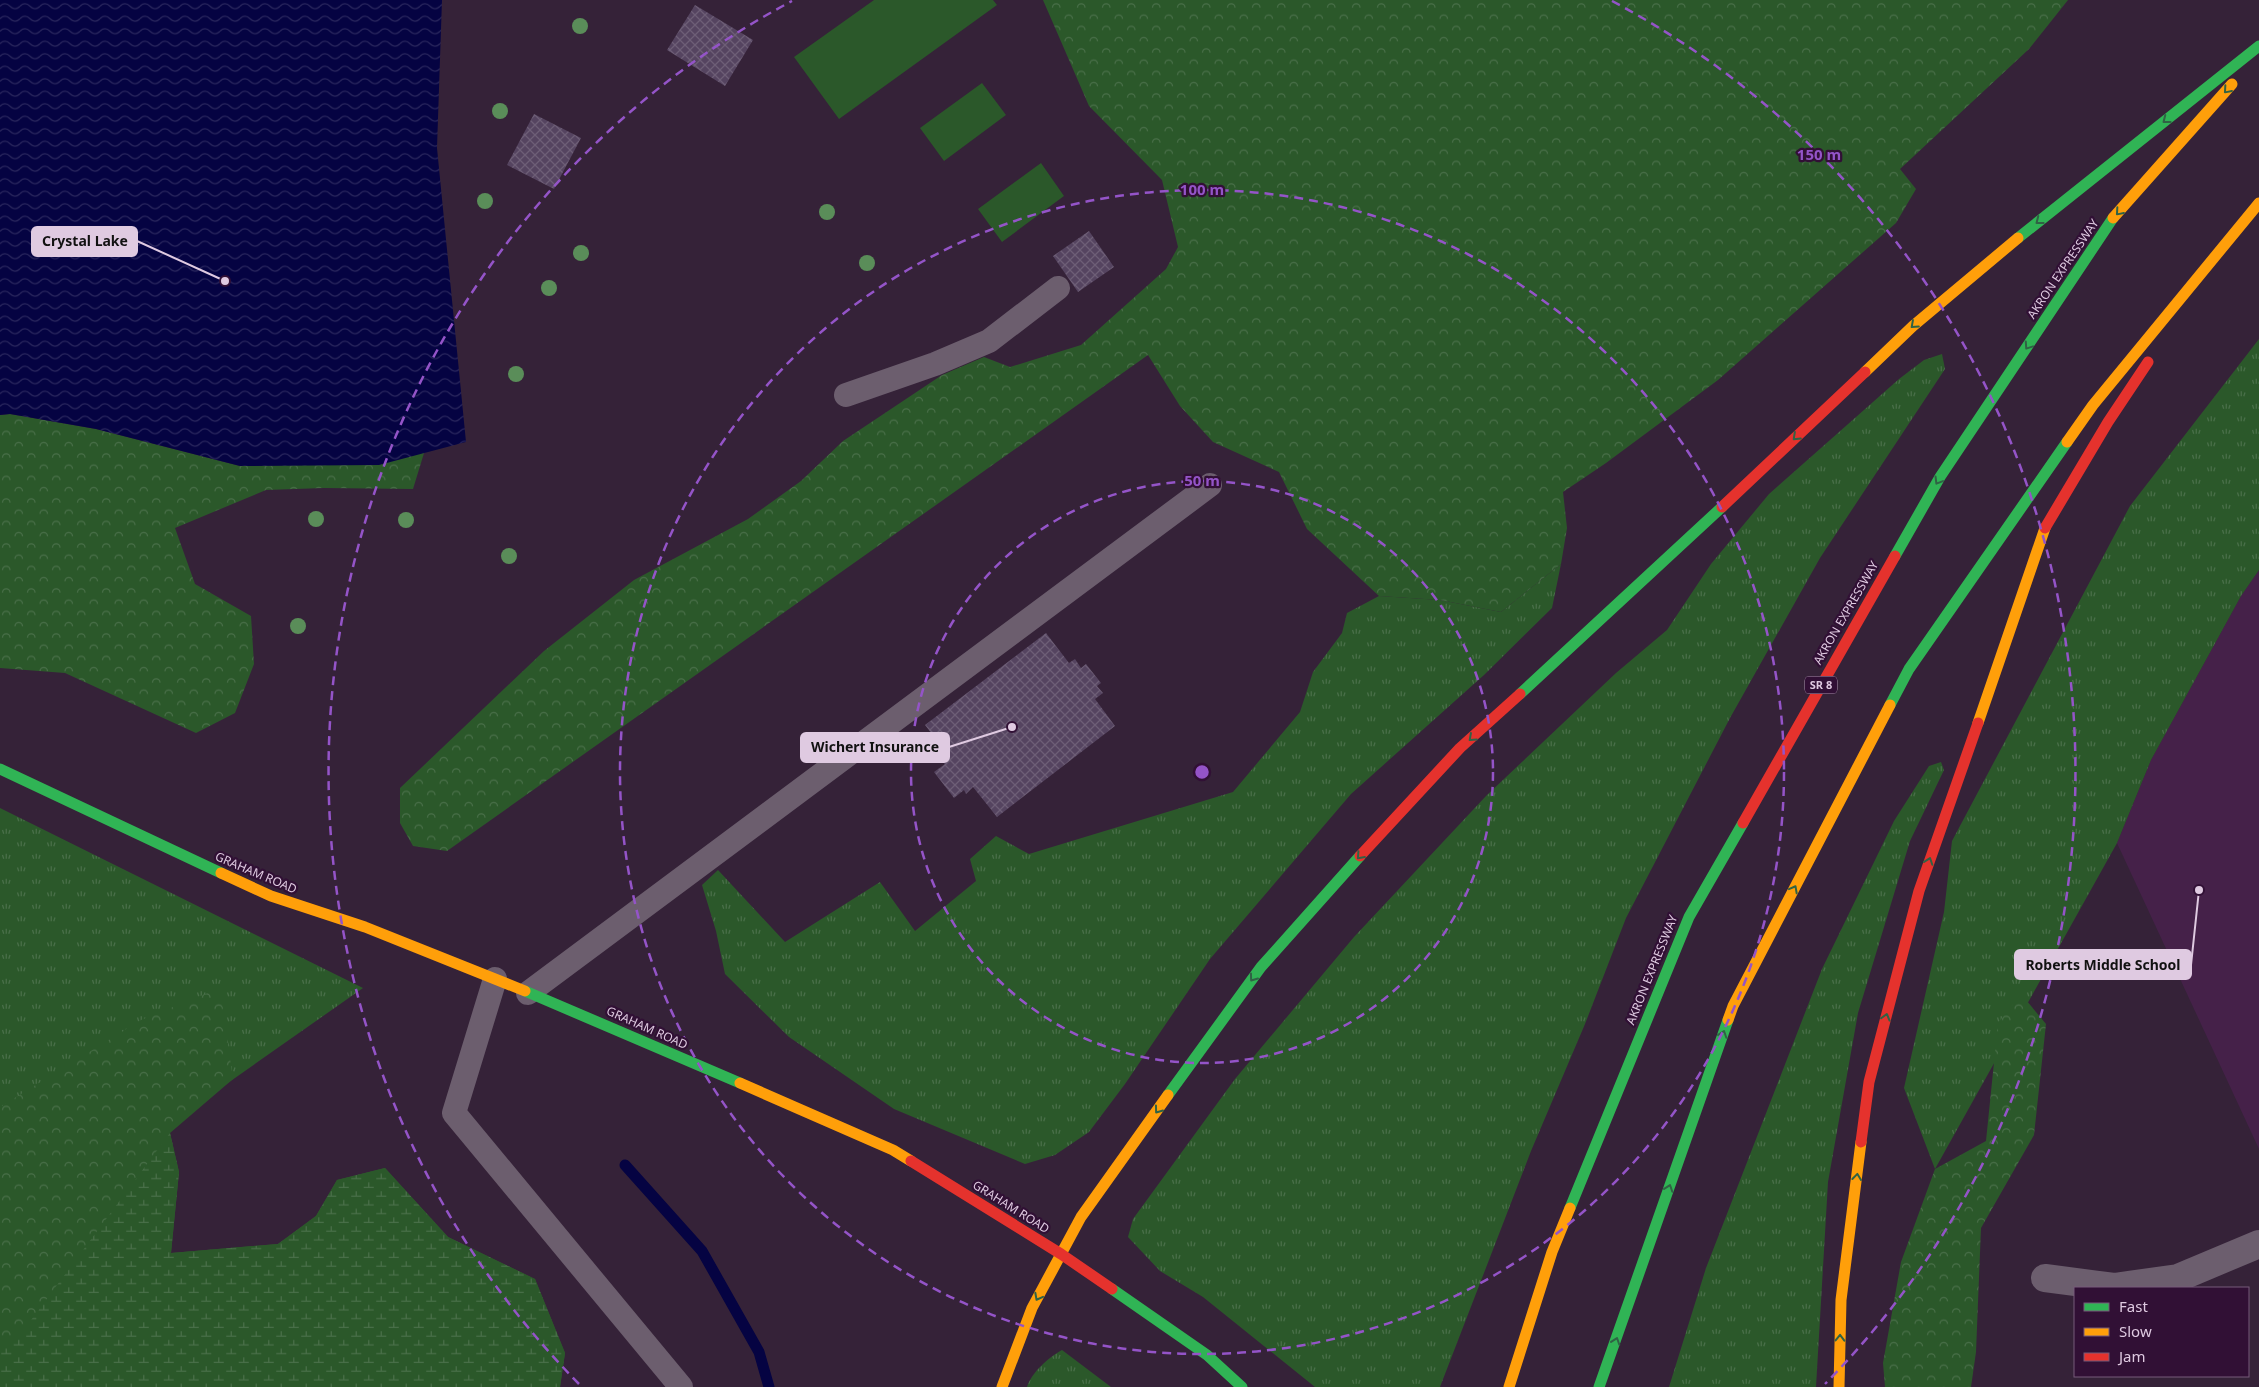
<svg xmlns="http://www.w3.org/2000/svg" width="2259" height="1387" font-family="'Noto Sans',sans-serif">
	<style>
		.built { fill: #452149 }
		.grass { fill: url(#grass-tufts) }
		.forest { fill: url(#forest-crowns) }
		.wetland { fill: url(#wetland-marsh) }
		.pitch { fill: #2b582a }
		.water { fill: url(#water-waves) }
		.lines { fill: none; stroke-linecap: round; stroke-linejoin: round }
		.stream { stroke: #050342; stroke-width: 11 }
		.building { fill: url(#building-cross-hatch) }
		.lane { stroke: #6c5e6e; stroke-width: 24 }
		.street { stroke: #6c5e6e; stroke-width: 28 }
		.fast { stroke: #30b455; stroke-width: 11 }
		.slow { stroke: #ff9f0a; stroke-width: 11 }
		.jam { stroke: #e5322d; stroke-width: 11 }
		.tree { fill: #5a8d59 }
		.oneway { stroke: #306245 }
		.ring { fill: none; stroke: #9454c8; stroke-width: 2.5; stroke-dasharray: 9 6 }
		.labels { text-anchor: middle; stroke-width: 4.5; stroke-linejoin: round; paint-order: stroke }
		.shield { fill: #311035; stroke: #ab92ad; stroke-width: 1 }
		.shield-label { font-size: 11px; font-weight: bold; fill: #dfcae1 }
		.street-label { font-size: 12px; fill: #dfcae1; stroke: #311035 }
		.centre { fill: #9454c8; stroke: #311035; stroke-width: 2.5 }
		.ring-label { font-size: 15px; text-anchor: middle; font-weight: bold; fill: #9454c8; stroke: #311035; stroke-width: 4.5; stroke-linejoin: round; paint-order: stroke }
		.leader { fill: none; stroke: #dfcae1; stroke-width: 2 }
		.callout-dot { fill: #dfcae1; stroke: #311035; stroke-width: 2 }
		.callout { fill: #dfcae1; stroke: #dfcae1; stroke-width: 2 }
		.callout-label { font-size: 14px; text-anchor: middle; font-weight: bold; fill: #111 }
	</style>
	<defs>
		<pattern id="grass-tufts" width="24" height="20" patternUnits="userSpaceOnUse" patternTransform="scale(1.25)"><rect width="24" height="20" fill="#2b582a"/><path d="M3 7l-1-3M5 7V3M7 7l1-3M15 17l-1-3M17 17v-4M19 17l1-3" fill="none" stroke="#496f49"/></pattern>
		<pattern id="forest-crowns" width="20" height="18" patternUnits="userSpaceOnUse" patternTransform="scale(1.25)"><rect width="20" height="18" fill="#2b582a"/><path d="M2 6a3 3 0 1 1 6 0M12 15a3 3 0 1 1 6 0" fill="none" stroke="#496f49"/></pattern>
		<pattern id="wetland-marsh" width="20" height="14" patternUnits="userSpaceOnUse" patternTransform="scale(1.25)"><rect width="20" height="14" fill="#2b582a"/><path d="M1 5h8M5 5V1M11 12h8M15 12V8" fill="none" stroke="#496f49"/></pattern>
		<pattern id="water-waves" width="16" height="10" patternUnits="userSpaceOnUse" patternTransform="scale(1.25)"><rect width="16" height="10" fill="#050342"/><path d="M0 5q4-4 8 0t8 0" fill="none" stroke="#29265d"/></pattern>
		<pattern id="building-cross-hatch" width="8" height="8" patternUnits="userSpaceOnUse" patternTransform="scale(1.25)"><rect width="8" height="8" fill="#554460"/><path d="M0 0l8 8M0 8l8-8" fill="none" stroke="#6d5e76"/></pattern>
	</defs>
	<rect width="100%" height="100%" fill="#352238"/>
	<path class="built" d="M2259,570V1149L2117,843L2151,760L2241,596Z"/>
	<path class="grass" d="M2259,339V570L2241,596L2151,760L2117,843L1935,1169L1904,1088L1944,912L1952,841L2130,506Z
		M1942,354L1945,369L1820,558L1730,718L1626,918L1585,1024L1531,1151L1440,1387H1315L1203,1297L1160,1271L1128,1237L1133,1219L1235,1079L1354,937L1486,796L1616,673L1667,630L1711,564L1769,494L1899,379L1924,360Z
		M1561,564L1552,608L1484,675L1351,794L1210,959L1125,1084L1089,1132L1055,1155L1025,1164L894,1109L789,1037L725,974L716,931L702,885L718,870L785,942L880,882L915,931L976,881L970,859L996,836L1029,854L1233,792L1300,712L1313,672L1342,633L1347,613L1379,596L1440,600L1501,612Z
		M1941,762L1944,770L1910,841L1858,1013L1828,1182L1816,1387H1669L1706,1268L1822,969L1894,821L1929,766Z
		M0,808L363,988L0,1243Z
		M1062,1350L1111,1387H1027C1032,1372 1048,1358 1062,1350Z"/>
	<path class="forest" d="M1043,0H2068L2029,49L1900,169L1916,189L1896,223L1718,380L1606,463L1563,492L1567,528L1561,564L1501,612L1440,600L1379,596L1307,529L1279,472L1213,442L1180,406L1148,355L447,851L413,846L400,823V788L544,651L634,580L748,519L801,481L843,441L942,375L984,357L1010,367L1081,345L1166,269L1178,247L1162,180L1089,106Z
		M10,414L96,429L240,466L424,453L413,489L324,488L266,490L175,528L195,584L251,616L254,664L235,713L196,733L65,673L0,668V415Z
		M220,988L233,1079L170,1133L179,1172L171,1253L278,1244L316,1216L337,1180L385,1168L448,1237L535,1279L565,1353L560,1387H0V1107L141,1020Z
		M2021,994L2046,1024L2034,1135L1981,1228L1976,1352L1971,1387H1885L1883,1363L1901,1262L1935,1169L1986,1141L1998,1023Z"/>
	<path class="wetland" d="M170,1133L179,1172L171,1253L278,1244L316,1216L337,1180L385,1168L448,1237L535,1279L565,1353L560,1387H0V1351L17,1339Z"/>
	<path class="pitch" d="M874,0H993L997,5L839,119L794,57Z
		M982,83L1006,115L944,161L920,128Z
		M1041,163L1064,196L1002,242L978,209Z"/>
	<path class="water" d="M0,0H442L437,148L466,442L379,465L240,466L96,429L10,414L0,415Z"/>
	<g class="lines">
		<path class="stream" d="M625,1165L702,1251L759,1352L769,1387"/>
	</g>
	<path class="building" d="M695,5L753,40L725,86L667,50Z
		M534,114L581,138L554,189L507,165Z
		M1089,231L1114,267L1078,292L1053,256Z
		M1046,633L1069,663L1075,659L1081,668L1086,664L1101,683L1097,686L1103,693L1095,699L1115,726L997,817L973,787L966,794L964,790L954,798L934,772L945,764L941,760L948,755L925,725Z"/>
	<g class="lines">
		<path class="lane" d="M846,395L935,364L989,341L1058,288
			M495,979L454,1113L681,1387
			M528,993L1210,485"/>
		<path class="street" d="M2045,1278L2114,1287L2178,1278L2259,1244"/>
		<path class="fast" d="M2018,238L2259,46
			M1895,556L1940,477L2113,218
			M1520,694L1722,507
			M1890,705L1909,669L2067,442
			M0,769L221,873
			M525,991L740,1083
			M1168,1095L1261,967L1360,856
			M1570,1208L1689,917L1743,823
			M1112,1289L1207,1355L1242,1387
			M1599,1387L1728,1020"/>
		<path class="slow" d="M2113,218L2232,84
			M1865,372L1913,326L2018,238
			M2067,442L2093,405L2259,203
			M1978,723L2045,528
			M221,873L271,896L365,927L525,991
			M1728,1020L1733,1006L1890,705
			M740,1083L893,1150L911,1161
			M1002,1387L1032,1308L1081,1217L1168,1095
			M1509,1387L1552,1252L1570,1208
			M1839,1387L1841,1300L1861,1142"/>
		<path class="jam" d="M1722,507L1865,372
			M2045,528L2108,422L2148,362
			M1743,823L1895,556
			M1360,856L1460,748L1520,694
			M1861,1142L1869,1082L1919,891L1978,723
			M911,1161L1061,1254L1112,1289"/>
	</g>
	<g class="tree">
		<circle cx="580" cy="26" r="8"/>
		<circle cx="500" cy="111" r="8"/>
		<circle cx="485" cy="201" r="8"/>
		<circle cx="827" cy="212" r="8"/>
		<circle cx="581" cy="253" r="8"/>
		<circle cx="867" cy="263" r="8"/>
		<circle cx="549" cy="288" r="8"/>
		<circle cx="516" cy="374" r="8"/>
		<circle cx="316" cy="519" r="8"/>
		<circle cx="406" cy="520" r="8"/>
		<circle cx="509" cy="556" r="8"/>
		<circle cx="298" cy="626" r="8"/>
	</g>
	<defs><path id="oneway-chevron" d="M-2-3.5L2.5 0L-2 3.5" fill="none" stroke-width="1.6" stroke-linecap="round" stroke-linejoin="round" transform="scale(1.25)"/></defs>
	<g class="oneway">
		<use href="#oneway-chevron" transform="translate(2227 90) rotate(131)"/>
		<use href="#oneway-chevron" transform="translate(2166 120) rotate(142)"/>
		<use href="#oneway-chevron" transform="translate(2119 212) rotate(131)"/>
		<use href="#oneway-chevron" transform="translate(2039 221) rotate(142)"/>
		<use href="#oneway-chevron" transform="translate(1914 325) rotate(138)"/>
		<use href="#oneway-chevron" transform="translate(2028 346) rotate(124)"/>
		<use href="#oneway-chevron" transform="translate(1796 437) rotate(137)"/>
		<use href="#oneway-chevron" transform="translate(1938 481) rotate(121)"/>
		<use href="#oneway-chevron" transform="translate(1472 738) rotate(138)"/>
		<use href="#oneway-chevron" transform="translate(1360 856) rotate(132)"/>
		<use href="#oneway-chevron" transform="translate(1929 861) rotate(-71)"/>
		<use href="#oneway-chevron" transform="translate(1794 889) rotate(-62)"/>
		<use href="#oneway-chevron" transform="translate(1253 978) rotate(126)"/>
		<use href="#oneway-chevron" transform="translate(1886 1017) rotate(-75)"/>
		<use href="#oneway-chevron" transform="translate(1723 1034) rotate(-71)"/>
		<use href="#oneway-chevron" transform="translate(1158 1110) rotate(126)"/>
		<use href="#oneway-chevron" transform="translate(1857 1177) rotate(-83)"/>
		<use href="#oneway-chevron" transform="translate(1669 1188) rotate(-71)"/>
		<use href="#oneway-chevron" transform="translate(1038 1297) rotate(118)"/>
		<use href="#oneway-chevron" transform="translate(1840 1338) rotate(-89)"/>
		<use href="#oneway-chevron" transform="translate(1616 1341) rotate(-71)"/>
	</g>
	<g class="ring">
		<circle cx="1202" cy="772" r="291"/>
		<circle cx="1202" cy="772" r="582"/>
		<path d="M579 1384A873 873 0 0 1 792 1M1612 1A873 873 0 0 1 1825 1384"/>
	</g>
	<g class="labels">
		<rect class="shield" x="1805" y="676.5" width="32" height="17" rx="4"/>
		<g class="shield-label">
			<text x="1821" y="689">SR 8</text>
		</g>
		<g class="street-label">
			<text transform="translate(2063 269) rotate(-56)" y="4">AKRON EXPRESSWAY</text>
			<text transform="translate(1846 613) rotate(-60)" y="4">AKRON EXPRESSWAY</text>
			<text transform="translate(256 873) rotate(23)" y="4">GRAHAM ROAD</text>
			<text transform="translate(1652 970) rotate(-68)" y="4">AKRON EXPRESSWAY</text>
			<text transform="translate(647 1028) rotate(24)" y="4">GRAHAM ROAD</text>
			<text transform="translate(1011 1207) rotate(32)" y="4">GRAHAM ROAD</text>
		</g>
	</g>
	<circle cx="1202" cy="772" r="8" class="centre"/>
	<g class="ring-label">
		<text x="1819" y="160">150 m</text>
		<text x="1202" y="195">100 m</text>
		<text x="1202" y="486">50 m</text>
	</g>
	<path class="leader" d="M225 281L137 241M1012 727L949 747M2199 890L2191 965"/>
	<g class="callout-dot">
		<circle cx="225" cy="281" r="5"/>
		<circle cx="1012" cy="727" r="5"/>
		<circle cx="2199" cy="890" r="5"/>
	</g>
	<g class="callout">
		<rect x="32" y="227" width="105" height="29" rx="5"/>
		<rect x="801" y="733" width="148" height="29" rx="5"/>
		<rect x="2015" y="950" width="176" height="29" rx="5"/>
	</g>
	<g class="callout-label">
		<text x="85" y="246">Crystal Lake</text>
		<text x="875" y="752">Wichert Insurance</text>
		<text x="2103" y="970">Roberts Middle School</text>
	</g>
	<rect x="2074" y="1287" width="175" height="90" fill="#311035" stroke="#775a7a"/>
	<rect x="2084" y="1303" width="25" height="8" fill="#30b455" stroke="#775a7a"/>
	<text x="2119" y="1312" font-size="15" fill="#dfcae1">Fast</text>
	<rect x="2084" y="1328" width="25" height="8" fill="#ff9f0a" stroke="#775a7a"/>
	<text x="2119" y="1337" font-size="15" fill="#dfcae1">Slow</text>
	<rect x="2084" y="1353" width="25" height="8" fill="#e5322d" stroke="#775a7a"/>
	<text x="2119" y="1362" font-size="15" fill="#dfcae1">Jam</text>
</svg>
